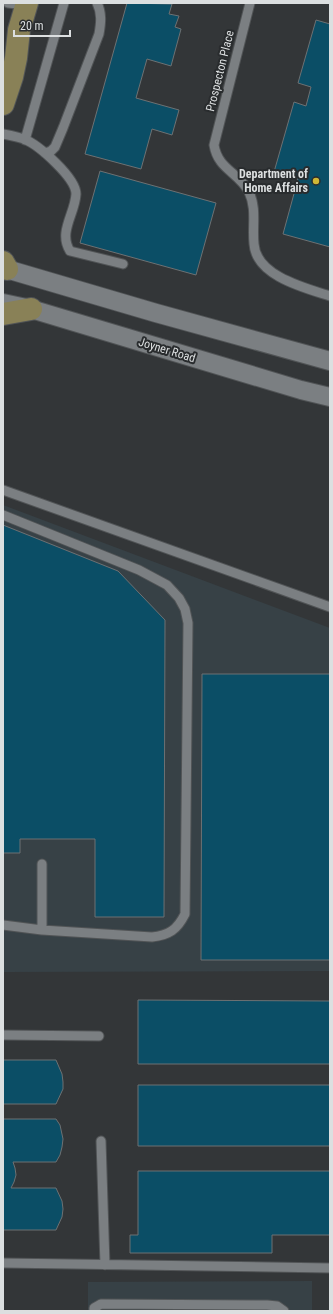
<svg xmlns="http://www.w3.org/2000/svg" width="333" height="1314" font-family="'Roboto Condensed',sans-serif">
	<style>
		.built { fill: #374146 }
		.building { fill: #0b4e66; stroke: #6d7173 }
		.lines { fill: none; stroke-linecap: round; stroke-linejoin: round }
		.lane-casing { stroke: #515456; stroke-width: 11 }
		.street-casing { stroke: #515456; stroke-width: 20 }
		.primary-casing { stroke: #515456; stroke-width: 24 }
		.lane { stroke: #7b7f82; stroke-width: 9 }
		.street { stroke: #7b7f82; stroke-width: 18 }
		.primary { stroke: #898157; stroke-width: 22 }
		.poi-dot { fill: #d0b736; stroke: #292c2e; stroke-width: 1.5 }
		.labels { text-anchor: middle; stroke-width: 4; stroke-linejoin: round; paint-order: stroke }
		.street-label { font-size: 12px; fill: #dcdfe0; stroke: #292c2e }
		.poi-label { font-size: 12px; font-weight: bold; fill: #dcdfe0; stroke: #292c2e; text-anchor: end }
	</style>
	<rect width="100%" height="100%" fill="#333638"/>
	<path class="built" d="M3,505L330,628V971L3,972Z
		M312,1281V1311H88V1282Z"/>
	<path class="building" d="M127,3L172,4L169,14L179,16L175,27L181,29L171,66L147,59L136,98L179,110L172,135L152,129L141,169L85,154Z
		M316,20L330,24V247L283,234L298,179L274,172L294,102L306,106L311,87L298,83Z
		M100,171L216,203L196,275L80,243Z
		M3,525L118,571L165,620L164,917H95V839H20V853H3Z
		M202,674H330V960H201Z
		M138,1000L330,1001V1064H138Z
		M3,1060H56L62,1074L63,1082V1089L56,1104H3Z
		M138,1085H330V1146H138Z
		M3,1119H56L60,1125L63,1139L62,1147L60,1155L56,1162H13L15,1168L16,1175L14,1182L11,1188H56L62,1201L63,1209L62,1217L56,1230H3Z
		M138,1171H330V1235H272V1253H130V1235H138Z"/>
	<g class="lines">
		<g class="lane-casing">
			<path id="lane" d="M8,3L26,5
				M250,3L214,145C218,170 239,172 249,192C257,209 252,226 254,244C256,276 305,288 330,296
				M3,134C10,135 17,137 24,139C39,145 76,178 76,194C75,214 58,232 70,251L123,264
				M25,140L64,3
				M45,153L51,151L55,147L63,128L99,34C101,23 102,13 97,3
				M3,490L330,607
				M3,515L139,570L167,585L179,598L185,609L188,623L185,914C177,930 169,935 152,937L42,930L3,925
				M42,864V930
				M3,1035L99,1036
				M101,1141L105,1265
				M3,1263L330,1268
				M94,1311V1308L101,1304L267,1305L277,1306L284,1311"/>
		</g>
		<g class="street-casing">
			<path id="street" d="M3,268L156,313L330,361
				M3,303L31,309L301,390L330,397"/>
		</g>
		<g class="primary-casing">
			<path id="primary" d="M3,104L12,77L16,58L19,30L27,3
				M3,262L7,269
				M3,314L31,309"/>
		</g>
		<use href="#lane" class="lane"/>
		<use href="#street" class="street"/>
		<use href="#primary" class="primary"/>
	</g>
	<circle class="poi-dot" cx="316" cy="181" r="4"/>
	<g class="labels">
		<g class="street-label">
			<text transform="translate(220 71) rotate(-76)" y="4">Prospecton Place</text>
			<text transform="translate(167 350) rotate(17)" y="4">Joyner Road</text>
		</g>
		<g class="poi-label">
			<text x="308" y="178">Department of<tspan x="308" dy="14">Home Affairs</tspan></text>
		</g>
	</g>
	<rect width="333" height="1314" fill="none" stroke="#dcdfe0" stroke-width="8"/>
	<path d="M14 30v6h56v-6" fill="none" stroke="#dcdfe0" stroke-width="2"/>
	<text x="20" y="30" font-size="12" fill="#dcdfe0" stroke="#292c2e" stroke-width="3" paint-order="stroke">20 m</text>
</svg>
